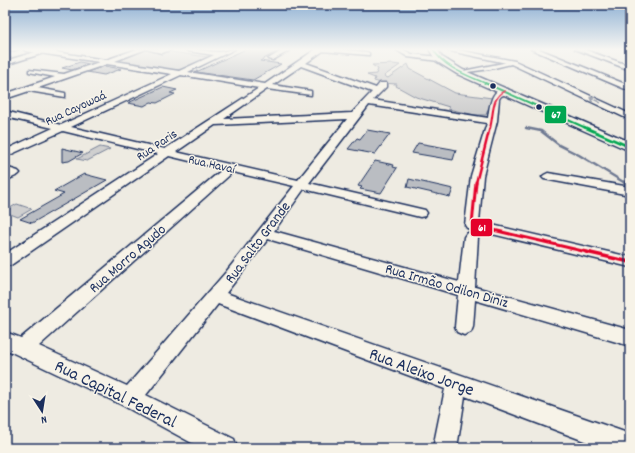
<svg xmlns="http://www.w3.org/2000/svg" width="635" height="453" font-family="Dekko,sans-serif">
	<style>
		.green { fill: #cfcfcf; stroke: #757f96 }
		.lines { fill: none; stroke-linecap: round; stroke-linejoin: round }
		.stream-far1 { stroke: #6e7992; stroke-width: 2.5 }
		.stream { stroke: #6e7992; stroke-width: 3.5 }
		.building { fill: #babdc2; stroke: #1b2f5e }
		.pedestrian-casing { stroke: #1b2f5e; stroke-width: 3 }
		.minor-casing { stroke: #1b2f5e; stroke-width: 3 }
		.tertiary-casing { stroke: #1b2f5e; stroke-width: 3 }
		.secondary-casing { stroke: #1b2f5e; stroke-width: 3 }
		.pedestrian { fill: #f7f3e8; fill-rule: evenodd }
		.minor { fill: #f7f3e8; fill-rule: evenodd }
		.tertiary { fill: #f7f3e8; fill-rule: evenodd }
		.secondary { fill: #f7f3e8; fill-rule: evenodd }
		.bus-1-far2-casing { stroke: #f7f3e8; stroke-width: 3 }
		.bus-1-far1-casing { stroke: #f7f3e8; stroke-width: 4 }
		.bus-1-casing { stroke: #f7f3e8; stroke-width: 5 }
		.bus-2-far3-casing { stroke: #f7f3e8; stroke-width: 4 }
		.bus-2-far2-casing { stroke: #f7f3e8; stroke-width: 5 }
		.bus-2-far1-casing { stroke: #f7f3e8; stroke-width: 6 }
		.bus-2-casing { stroke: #f7f3e8; stroke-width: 6 }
		.bus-1-far2 { stroke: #00a651; stroke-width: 1.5 }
		.bus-1-far1 { stroke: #00a651; stroke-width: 2 }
		.bus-1 { stroke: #00a651; stroke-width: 2.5 }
		.bus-2-far3 { stroke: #e4002b; stroke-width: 2 }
		.bus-2-far2 { stroke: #e4002b; stroke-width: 2.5 }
		.bus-2-far1 { stroke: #e4002b; stroke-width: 3 }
		.bus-2 { stroke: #e4002b; stroke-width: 3.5 }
		.oneway { stroke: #8991a3 }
		.bus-dot { fill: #1b2f5e; stroke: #f7f3e8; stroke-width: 1.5 }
		.labels { text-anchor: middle; stroke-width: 3; stroke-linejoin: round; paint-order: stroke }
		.far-street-label { font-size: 13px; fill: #1b2f5e; stroke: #f7f3e8 }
		.street-label { font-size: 15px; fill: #1b2f5e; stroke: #f7f3e8 }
		.near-street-label { font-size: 18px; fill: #1b2f5e; stroke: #f7f3e8 }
		.line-badge { stroke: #f7f3e8; stroke-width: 1.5 }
		.badge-label { font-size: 11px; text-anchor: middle; font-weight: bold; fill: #fff }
	</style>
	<rect width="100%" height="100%" fill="#eeebe2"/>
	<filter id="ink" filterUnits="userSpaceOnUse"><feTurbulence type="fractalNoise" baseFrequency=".025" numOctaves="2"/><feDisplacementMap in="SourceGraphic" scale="8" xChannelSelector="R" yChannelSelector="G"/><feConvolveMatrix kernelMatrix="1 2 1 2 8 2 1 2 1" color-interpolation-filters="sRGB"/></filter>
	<g filter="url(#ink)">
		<path class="green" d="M148,49L208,57L181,69L176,70L117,61Z
			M393,64L400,65L384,76L388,78L408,64L410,69L455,93L492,98L486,115H475L448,109L449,107L416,97L396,86L397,84L381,83L374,81L375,78L367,75L376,74L378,69L372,65Z
			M100,147L110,149L87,161L77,159Z
			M17,204L32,209L18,217L5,212V211Z"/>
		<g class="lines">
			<path class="stream-far1" d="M526,128L541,131L559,145L579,155L625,183"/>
			<path class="stream" d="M624,182L629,185"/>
		</g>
		<path class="building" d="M246,49H282L260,61L281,64L253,80L196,72Z
			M80,62L89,64L72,70L62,68Z
			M105,66L121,69L104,75L87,72Z
			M163,87L177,90L170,93L175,94L157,103L151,102L144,106L128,103Z
			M367,130L390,134L375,154L348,149L357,138L360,139Z
			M418,143L452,149L456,150L453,160L412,153Z
			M62,148L83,153L69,161L62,162Z
			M375,161L394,165L393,167L397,168L381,193L360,189L362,187L358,186Z
			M84,174L107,180L32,223L20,219L64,194L54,191Z
			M409,179L440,186L453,189L450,197L407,187Z"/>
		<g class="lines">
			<g class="pedestrian-casing">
				<path id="pedestrian" d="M513,61L515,63L490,69L460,73L458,72Z"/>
			</g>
			<g class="minor-casing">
				<path id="minor" d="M5,49H19L5,53Z
					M23,49H37L106,60L137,49H146L115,61L179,71L214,55L188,51L185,49C196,49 208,52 219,52C224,52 229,49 235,49L188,72L265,84L316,49H336L367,52L369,53V55L323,51L306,63L376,88L380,83H386V87L373,100L488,118C490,106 491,86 508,89V93L501,96L499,99L497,121L483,176L479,222L630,257V267L467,228L465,225L471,176L487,123L369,105L309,183L425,210L427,213L425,216L420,217L304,189L274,231L459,282L464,237L466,234L471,232L476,234L478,237L475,287L630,330V346L475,300L473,327L471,332L464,335L457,332L455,327L458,295L268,239L226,293L630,434V448H603L465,396L457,448H433L445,389L218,304L146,395L234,439L237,448H201L122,405L5,349V332L21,338L223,169L169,156L11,265L5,266V254L158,154L63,131L5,157V150L53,128L5,117V111L61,125L172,74L107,64L38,88L65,93V97L29,91L5,99V94L55,77L29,72V70L64,74L99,62L26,51ZM301,66L372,92L352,113L224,119L267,89L311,95V91L273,85ZM181,75L259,88L165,149L71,127ZM347,119L298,180L176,152L215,125ZM233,172L294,186L226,272L127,386L39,346Z
					M146,49H172L162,53Z
					M285,49H292L273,60L268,59Z
					M395,49H402L412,54L439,57L442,59L439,61L408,57Z
					M441,49H453L515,61L630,114V120L511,64Z
					M531,49H539L630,86V91Z
					M575,49H583L630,66V70Z
					M5,167L18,171L20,173L18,175L5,181Z
					M548,173L630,187V195L544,179L542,177L544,175Z"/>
			</g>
			<g class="tertiary-casing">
				<path id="tertiary" d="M45,49H57L5,65V61Z"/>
			</g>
			<g class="secondary-casing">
				<path id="secondary" d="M429,49H437L442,57L463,70L630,142V151L457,74L436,61Z"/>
			</g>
			<use href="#pedestrian" class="pedestrian"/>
			<use href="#minor" class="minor"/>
			<use href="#tertiary" class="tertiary"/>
			<use href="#secondary" class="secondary"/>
			<g class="bus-1-far2-casing">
				<path id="bus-1-far2" d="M433,49C444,68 467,75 487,84"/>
			</g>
			<g class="bus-1-far1-casing">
				<path id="bus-1-far1" d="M485,83L586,128"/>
			</g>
			<g class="bus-1-casing">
				<path id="bus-1" d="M584,127L630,147"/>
			</g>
			<g class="bus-2-far3-casing">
				<path id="bus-2-far3" d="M490,128C494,114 491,97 505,91"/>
			</g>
			<g class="bus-2-far2-casing">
				<path id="bus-2-far2" d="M476,183L490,127"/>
			</g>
			<g class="bus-2-far1-casing">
				<path id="bus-2-far1" d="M476,182L472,225L591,253"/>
			</g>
			<g class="bus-2-casing">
				<path id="bus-2" d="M586,252L630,262"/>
			</g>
			<use href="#bus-1-far2" class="bus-1-far2"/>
			<use href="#bus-1-far1" class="bus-1-far1"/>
			<use href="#bus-1" class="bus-1"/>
			<use href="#bus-2-far3" class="bus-2-far3"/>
			<use href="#bus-2-far2" class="bus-2-far2"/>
			<use href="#bus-2-far1" class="bus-2-far1"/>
			<use href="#bus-2" class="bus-2"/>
		</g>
		<defs><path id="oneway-shaft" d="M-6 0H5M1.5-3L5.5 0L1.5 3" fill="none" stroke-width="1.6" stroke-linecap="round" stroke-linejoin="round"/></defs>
		<use class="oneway" href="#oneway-shaft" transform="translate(595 100) rotate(-154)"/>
	</g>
	<linearGradient id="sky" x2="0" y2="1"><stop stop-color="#8db0d4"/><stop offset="0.44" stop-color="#f7f6f2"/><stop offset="1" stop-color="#f7f6f2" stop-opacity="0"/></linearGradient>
	<rect width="635" height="112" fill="url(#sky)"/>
	<g class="bus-dot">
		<circle cx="493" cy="86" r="3.5"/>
		<circle cx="539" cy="107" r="3.5"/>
	</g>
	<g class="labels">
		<g class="far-street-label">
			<text transform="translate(75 107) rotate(-25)" y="5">Rua Cayowaá</text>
			<text transform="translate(156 144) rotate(-34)" y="5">Rua Paris</text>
			<text transform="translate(212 163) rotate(13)" y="5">Rua Havaí</text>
		</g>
		<g class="street-label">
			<text transform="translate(257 242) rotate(-53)" y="5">Rua Salto Grande</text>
			<text transform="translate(127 258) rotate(-41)" y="5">Rua Morro Agudo</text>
			<text transform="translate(447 285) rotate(16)" y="5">Rua Irmão Odilon Diniz</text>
		</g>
		<g class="near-street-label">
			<text transform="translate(422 371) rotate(20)" y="6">Rua Aleixo Jorge</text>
			<text transform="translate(116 393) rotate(26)" y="6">Rua Capital Federal</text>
		</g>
	</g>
	<g class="line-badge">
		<rect x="544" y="105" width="23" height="19" rx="4" fill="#00a651"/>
		<rect x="470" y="218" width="23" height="19" rx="4" fill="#e4002b"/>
	</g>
	<g class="badge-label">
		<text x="556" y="118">67</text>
		<text x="482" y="231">61</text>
	</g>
	<rect width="635" height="453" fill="none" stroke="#f7f3e8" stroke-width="20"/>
	<rect x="10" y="10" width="615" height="433" fill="none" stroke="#1b2f5e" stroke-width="1.5" filter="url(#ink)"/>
	<g transform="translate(42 411) rotate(168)" stroke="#f7f3e8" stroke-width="3" paint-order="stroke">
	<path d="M0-3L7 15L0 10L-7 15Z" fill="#1b2f5e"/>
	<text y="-6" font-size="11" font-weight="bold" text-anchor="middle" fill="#1b2f5e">N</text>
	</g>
</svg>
